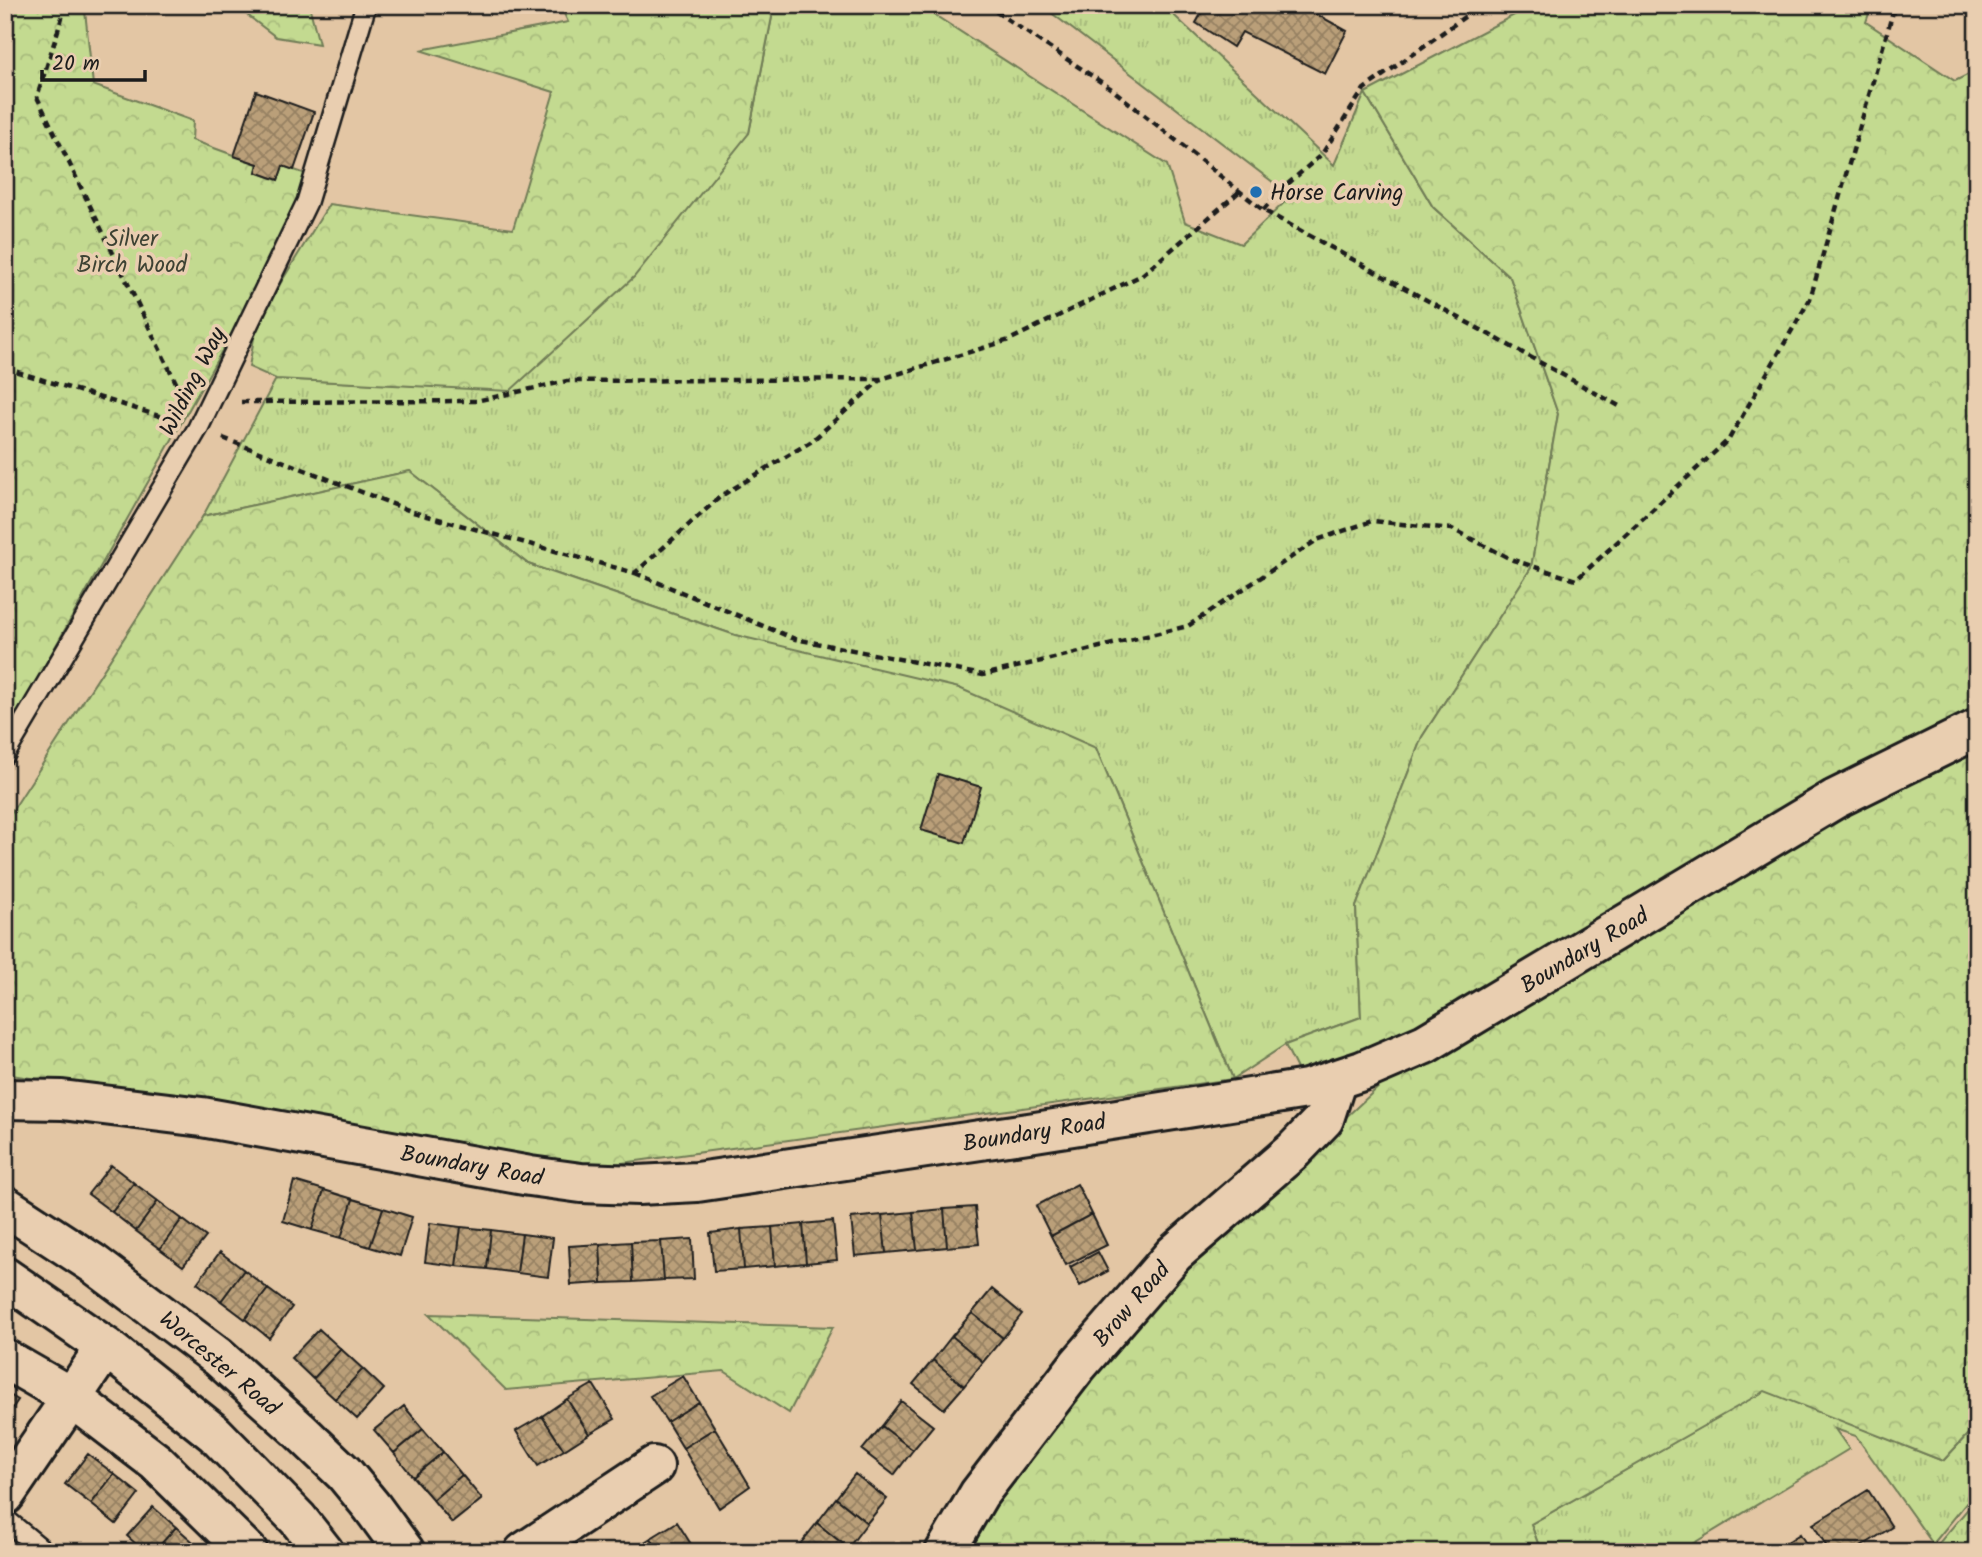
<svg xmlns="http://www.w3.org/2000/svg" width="1982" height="1557" font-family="Kalam,sans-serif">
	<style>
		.grass { fill: url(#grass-tufts); stroke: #707b56; stroke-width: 2 }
		.forest { fill: url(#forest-crowns); stroke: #707b56; stroke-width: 2 }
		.building { fill: url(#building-cross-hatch); stroke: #1c1c1c; stroke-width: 2 }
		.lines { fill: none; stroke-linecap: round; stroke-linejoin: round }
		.lane-casing { stroke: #1c1c1c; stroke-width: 24 }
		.street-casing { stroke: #1c1c1c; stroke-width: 44 }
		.secondary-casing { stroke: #1c1c1c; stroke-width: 44 }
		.path { stroke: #1c1c1c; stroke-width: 4.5; stroke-dasharray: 7 5; stroke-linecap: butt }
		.lane { stroke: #e9ceb0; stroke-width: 19 }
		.street { stroke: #e9ceb0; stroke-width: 38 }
		.secondary { stroke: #e9ceb0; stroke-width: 38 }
		.poi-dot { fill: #1f6fb2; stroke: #e9ceb0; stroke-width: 2.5 }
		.labels { text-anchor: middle; stroke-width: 7; stroke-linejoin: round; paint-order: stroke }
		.poi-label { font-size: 23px; fill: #1c1c1c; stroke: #e9ceb0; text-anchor: start }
		.park-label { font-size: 23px; fill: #3d4233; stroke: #e9ceb0 }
		.street-label { font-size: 23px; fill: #1c1c1c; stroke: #e9ceb0 }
	</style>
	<defs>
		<pattern id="grass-tufts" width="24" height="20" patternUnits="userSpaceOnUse" patternTransform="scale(1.75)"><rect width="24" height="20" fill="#c3da90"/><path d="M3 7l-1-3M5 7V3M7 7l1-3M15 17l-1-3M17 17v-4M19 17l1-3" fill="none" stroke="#a7ba7c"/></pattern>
		<pattern id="forest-crowns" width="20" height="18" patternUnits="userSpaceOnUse" patternTransform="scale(1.75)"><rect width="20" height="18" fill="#c3da90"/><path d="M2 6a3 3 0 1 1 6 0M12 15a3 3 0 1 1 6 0" fill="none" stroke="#a7ba7c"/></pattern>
		<pattern id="building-cross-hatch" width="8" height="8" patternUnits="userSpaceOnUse" patternTransform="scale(1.75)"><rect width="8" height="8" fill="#ba9f79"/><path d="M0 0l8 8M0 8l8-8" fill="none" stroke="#968162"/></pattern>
	</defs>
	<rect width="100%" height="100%" fill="#e3c6a4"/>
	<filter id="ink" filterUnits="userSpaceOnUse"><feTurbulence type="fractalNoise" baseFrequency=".0143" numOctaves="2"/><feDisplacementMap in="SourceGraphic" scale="14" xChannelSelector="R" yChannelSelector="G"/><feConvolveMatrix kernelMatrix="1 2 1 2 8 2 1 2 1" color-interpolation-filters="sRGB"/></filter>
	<g filter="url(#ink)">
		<path class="grass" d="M769,5H919L1167,165L1185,222L1241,244L1291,196L1041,5H1163L1334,165L1365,93L1433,207L1510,277L1558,414L1531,568L1422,737L1356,907L1361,1017L1285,1045L1233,1079L1096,748L735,635L528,564L410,471L203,516L276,379L510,390L749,133L772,17Z
			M1766,1390L1943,1461L1977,1424V1490L1933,1544L1856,1436L1835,1429L1849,1449L1679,1552H1541L1531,1524Z
			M1977,1498V1552H1933L1934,1549Z"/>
		<path class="forest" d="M5,5H101L85,11L93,85L193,121L192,140L258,164L256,172L278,180L283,166L312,176L250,301L5,736Z
			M234,5H309L319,44L276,37Z
			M560,5H769L772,17L749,133L634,277L510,391L276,379L249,367L255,332L280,284L329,204L513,229L554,92L420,50L568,22Z
			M1525,5H1872L1866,22L1955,81L1977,70V1424L1943,1461L1765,1391L1531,1524L1541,1552H945L1078,1365L1423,1046L1307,1089L1285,1045L1361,1017L1356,907L1422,737L1531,568L1558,414L1510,277L1433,207L1365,93L1522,11Z
			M410,471L528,564L735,635L959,688L1096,748L1233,1079L593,1167L5,1074V822L203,516Z
			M429,1314L833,1327L789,1413L724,1371L506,1390Z"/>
		<path class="building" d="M1206,5H1300L1347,31L1325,74L1242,32L1233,47L1196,23Z
			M256,91L314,112L294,170L283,166L278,180L256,172L258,164L234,156Z
			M938,774L981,787L964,843L921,830Z
			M111,1165L134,1183L112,1212L88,1194Z
			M294,1181L324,1190L312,1230L283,1221Z
			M134,1183L158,1201L136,1231L112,1212Z
			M1077,1184L1092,1214L1051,1236L1036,1206Z
			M324,1190L353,1199L341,1238L312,1230Z
			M353,1199L383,1208L370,1247L341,1238Z
			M158,1201L182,1219L160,1249L136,1231Z
			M975,1207L979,1244L947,1247L944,1209Z
			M383,1208L412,1217L400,1256L370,1247Z
			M944,1209L947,1247L917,1250L913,1212Z
			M913,1212L917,1250L886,1253L882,1215Z
			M1092,1214L1107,1245L1066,1265L1051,1236Z
			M882,1215L886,1253L855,1256L851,1218Z
			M182,1219L206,1237L183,1266L160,1249Z
			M833,1221L837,1260L806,1263L803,1224Z
			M430,1223L461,1227L456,1266L425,1262Z
			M803,1224L806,1263L775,1266L772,1227Z
			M461,1227L491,1230L487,1269L456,1266Z
			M772,1227L775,1266L744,1269L741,1229Z
			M741,1229L744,1269L714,1271L710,1233Z
			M491,1230L522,1234L517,1273L487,1269Z
			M522,1234L553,1238L548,1277L517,1273Z
			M692,1239L694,1279L664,1280L661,1241Z
			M661,1241L664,1280L633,1282L631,1242Z
			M631,1242L633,1282L602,1283L600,1244Z
			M600,1244L602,1283L571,1285L569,1246Z
			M220,1252L244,1270L221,1301L197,1283Z
			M1098,1252L1108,1271L1080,1286L1070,1267Z
			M244,1270L268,1289L245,1319L221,1301Z
			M268,1289L292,1307L269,1338L245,1319Z
			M992,1289L1022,1314L1003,1338L972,1313Z
			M972,1313L1003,1338L983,1362L952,1336Z
			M319,1329L341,1349L313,1379L291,1358Z
			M952,1336L983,1362L964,1386L933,1360Z
			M341,1349L363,1369L335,1399L313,1379Z
			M933,1360L964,1386L944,1409L913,1384Z
			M363,1369L384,1389L357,1419L335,1399Z
			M683,1376L699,1402L667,1422L650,1396Z
			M593,1384L615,1419L589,1434L567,1399Z
			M5,1392L18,1400L5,1419Z
			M567,1399L589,1434L564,1450L542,1416Z
			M901,1401L933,1426L913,1450L882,1426Z
			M699,1402L715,1428L683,1448L667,1422Z
			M404,1406L423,1429L394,1453L374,1430Z
			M542,1416L564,1450L538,1466L516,1431Z
			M882,1426L913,1450L894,1475L862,1450Z
			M715,1428L750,1486L719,1508L683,1448Z
			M423,1429L443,1452L413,1477L394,1453Z
			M443,1452L462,1475L433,1500L413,1477Z
			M88,1454L114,1474L91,1504L65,1484Z
			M114,1474L139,1494L116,1524L91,1504Z
			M855,1474L887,1499L867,1523L836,1498Z
			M462,1475L482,1499L452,1523L433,1500Z
			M1868,1490L1892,1527L1853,1552H1830L1813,1524Z
			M836,1498L867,1523L848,1548L817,1523Z
			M153,1507L176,1527L154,1552H145L127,1536Z
			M677,1522L696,1552H659L651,1538Z
			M817,1523L848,1548L845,1552H802L797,1548Z
			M176,1527L199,1547L194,1552H154Z
			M1800,1534L1811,1552H1772Z
			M651,1538L659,1552H629Z"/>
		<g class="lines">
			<g class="lane-casing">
				<path id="lane" d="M5,754L198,428L307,202L366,5
					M5,1519L45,1552"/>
			</g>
			<g class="street-casing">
				<path id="street" d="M5,1206L94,1264L218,1357L298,1429L344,1473L372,1507L405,1552
					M5,1277L106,1347L215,1434L298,1519L324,1552
					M5,1359L71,1397L156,1462L248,1552
					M5,1495L106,1347
					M524,1552L654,1466
					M945,1552L979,1494L1078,1365L1174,1254L1294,1150L1324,1119L1337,1079"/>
			</g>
			<g class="secondary-casing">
				<path id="secondary" d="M5,1099L62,1100L202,1117L530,1176L581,1183L638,1185L697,1182L1035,1132L1307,1089L1362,1071L1425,1044L1835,799L1977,729"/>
			</g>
			<path class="path" d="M66,5L37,97L184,399
				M986,5L1113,90L1263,210L1621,407
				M1263,210L1282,189L1322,154L1364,89L1481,5
				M5,368L172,420
				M241,402L476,401L567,381L881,379L1009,340L1142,275L1240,191
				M223,438L413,512L635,573L721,496L812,441L880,380
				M635,573L795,639L983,675L1188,626L1317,540L1372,521L1452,529L1513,560L1576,580L1729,439L1810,299L1895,5"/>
			<use href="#lane" class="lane"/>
			<use href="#street" class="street"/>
			<use href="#secondary" class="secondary"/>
		</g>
	</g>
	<circle class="poi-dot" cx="1256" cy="192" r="7"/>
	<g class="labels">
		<g class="poi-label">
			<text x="1270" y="200">Horse Carving</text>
		</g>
		<g class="park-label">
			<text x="132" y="246">Silver<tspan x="132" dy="26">Birch Wood</tspan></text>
		</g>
		<g class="street-label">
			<text transform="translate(192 381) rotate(-63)" y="8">Wilding Way</text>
			<text transform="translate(1584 950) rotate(-31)" y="8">Boundary Road</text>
			<text transform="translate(1034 1132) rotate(-9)" y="8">Boundary Road</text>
			<text transform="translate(472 1165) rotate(10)" y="8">Boundary Road</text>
			<text transform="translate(1131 1304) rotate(-49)" y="8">Brow Road</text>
			<text transform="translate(220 1363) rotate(40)" y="8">Worcester Road</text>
		</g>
	</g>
	<rect width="1982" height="1557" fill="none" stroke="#e9ceb0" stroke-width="28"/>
	<rect x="14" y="14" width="1954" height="1529" fill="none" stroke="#1c1c1c" stroke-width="2.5" filter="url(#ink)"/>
	<path d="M42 70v10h103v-10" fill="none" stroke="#1c1c1c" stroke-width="3.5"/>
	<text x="52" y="70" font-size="21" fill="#1c1c1c" stroke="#e9ceb0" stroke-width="5" paint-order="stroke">20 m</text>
</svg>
